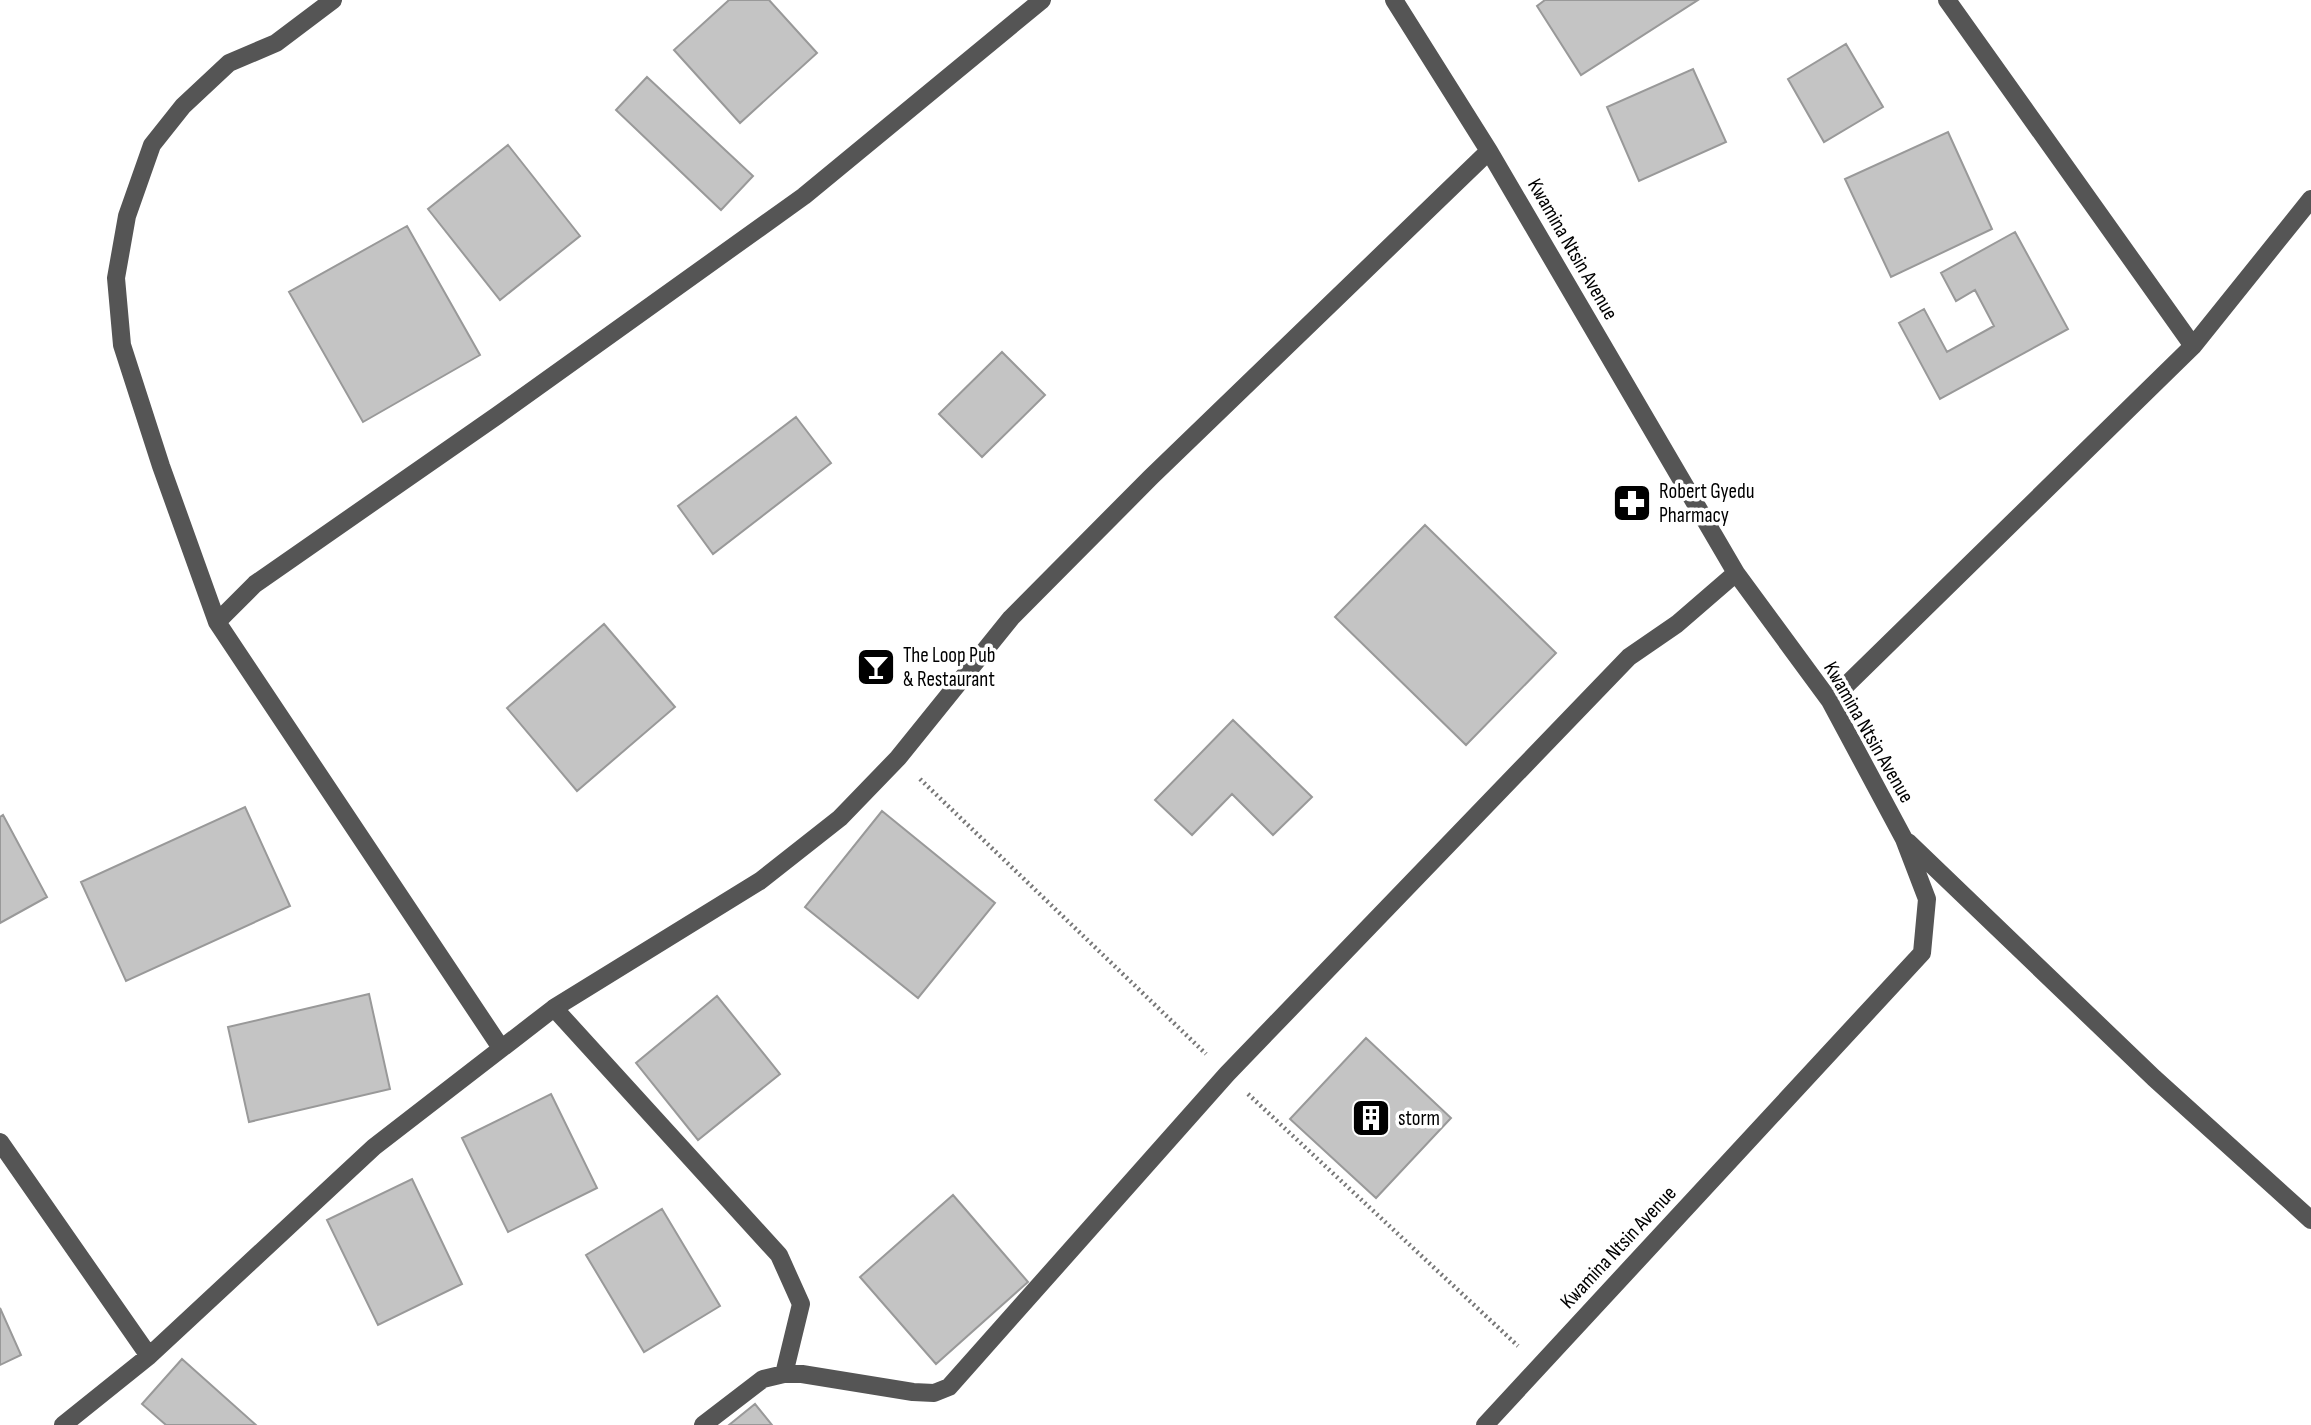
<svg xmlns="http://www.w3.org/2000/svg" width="2311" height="1425" font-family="'Sofia Sans Condensed',sans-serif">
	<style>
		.building { fill: #c4c4c4; stroke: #999; stroke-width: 2 }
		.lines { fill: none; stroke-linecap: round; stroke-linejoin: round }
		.path { stroke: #777; stroke-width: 4.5; stroke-dasharray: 2 3.5; stroke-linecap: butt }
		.minor { stroke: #555; stroke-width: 18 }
		.labels { text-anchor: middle; stroke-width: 7; stroke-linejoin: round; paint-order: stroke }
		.street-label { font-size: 21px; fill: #000; stroke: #fff }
		.poi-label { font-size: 21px; fill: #000; stroke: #fff; text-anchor: start }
	</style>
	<rect width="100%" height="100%" fill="#fff"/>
	<path class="building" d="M729,0H769L817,53L740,123L674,50Z
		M1545,0H1698L1581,75L1537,6Z
		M1846,44L1883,107L1824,142L1788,79Z
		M1693,69L1726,142L1639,181L1607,107Z
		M647,77L753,176L721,210L616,110Z
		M1948,132L1992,229L1891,277L1845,179Z
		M508,145L580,236L500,300L428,209Z
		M407,226L480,355L363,422L289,292Z
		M2015,232L2068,329L1940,399L1899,323L1924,309L1947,352L1994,326L1975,290L1956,301L1941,273Z
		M1002,352L1045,395L982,457L939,414Z
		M796,417L831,463L713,554L678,506Z
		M1425,525L1556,653L1466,745L1335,617Z
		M604,624L675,707L577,791L507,708Z
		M1233,720L1312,797L1273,835L1232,794L1192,835L1155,800Z
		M245,807L290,906L126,981L81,882Z
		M882,811L995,903L918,998L805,907Z
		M3,815L47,897L0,923V817Z
		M369,994L390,1089L249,1122L228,1027Z
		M717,996L780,1074L698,1140L636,1063Z
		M1366,1038L1451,1118L1376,1198L1290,1119Z
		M551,1094L597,1188L508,1232L462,1138Z
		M412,1179L462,1284L378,1325L327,1220Z
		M953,1195L1028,1282L936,1364L860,1277Z
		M662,1209L720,1306L644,1352L586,1255Z
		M0,1308L21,1355L0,1365Z
		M182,1359L256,1425H166L142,1404Z
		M755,1404L772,1425H729Z"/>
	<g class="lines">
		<path class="path" d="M920,779L1206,1054
			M1248,1094L1518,1346"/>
		<path class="minor" d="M1394,0L1489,151L1736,573L1830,701L1904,839L1927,899L1922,953L1485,1425
			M1947,0L2193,346
			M217,622L161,466L122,345L116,278L127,216L152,145L183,106L229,63L276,43L333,0
			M1830,701L2193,346L2311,199
			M1908,842L2154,1078L2311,1220
			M554,1008L779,1255L801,1304L784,1374
			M501,1048L217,622L255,584L498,415L804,196L1042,0
			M0,1142L149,1356
			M63,1425L149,1356L374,1147L554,1008L760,881L840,818L898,758L1011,618L1151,477L1489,151
			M703,1425L763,1379L784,1374H802L913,1392L934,1393L949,1387L1227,1074L1629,657L1677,624L1736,573"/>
	</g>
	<defs>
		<g id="pharmacy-square" transform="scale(2.0125)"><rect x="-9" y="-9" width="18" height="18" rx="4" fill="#000" stroke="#fff"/><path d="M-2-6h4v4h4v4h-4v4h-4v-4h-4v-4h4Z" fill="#fff"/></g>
		<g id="bar-square" transform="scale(2.0125)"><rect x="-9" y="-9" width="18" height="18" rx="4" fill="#000" stroke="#fff"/><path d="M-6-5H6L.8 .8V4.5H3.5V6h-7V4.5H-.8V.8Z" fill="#fff"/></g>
		<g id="building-square" transform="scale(2.0125)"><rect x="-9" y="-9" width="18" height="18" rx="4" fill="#000" stroke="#fff"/><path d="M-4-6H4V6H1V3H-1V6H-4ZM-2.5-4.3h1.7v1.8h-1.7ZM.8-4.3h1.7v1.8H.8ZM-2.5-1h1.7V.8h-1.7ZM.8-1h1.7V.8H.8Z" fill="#fff"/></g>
	</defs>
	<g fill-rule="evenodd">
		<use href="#pharmacy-square" x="1632" y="503"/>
		<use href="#bar-square" x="876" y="667"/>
		<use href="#building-square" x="1371" y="1118"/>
	</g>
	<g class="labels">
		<g class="street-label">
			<text transform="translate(1573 249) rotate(60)" y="7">Kwamina Ntsin Avenue</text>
			<text transform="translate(1869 732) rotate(60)" y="7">Kwamina Ntsin Avenue</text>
			<text transform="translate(1618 1247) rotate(-47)" y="7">Kwamina Ntsin Avenue</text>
		</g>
		<g class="poi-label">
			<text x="1659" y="498">Robert Gyedu<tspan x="1659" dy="24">Pharmacy</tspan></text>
			<text x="903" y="662">The Loop Pub<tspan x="903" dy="24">&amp; Restaurant</tspan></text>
			<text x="1398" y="1125">storm</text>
		</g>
	</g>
</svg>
